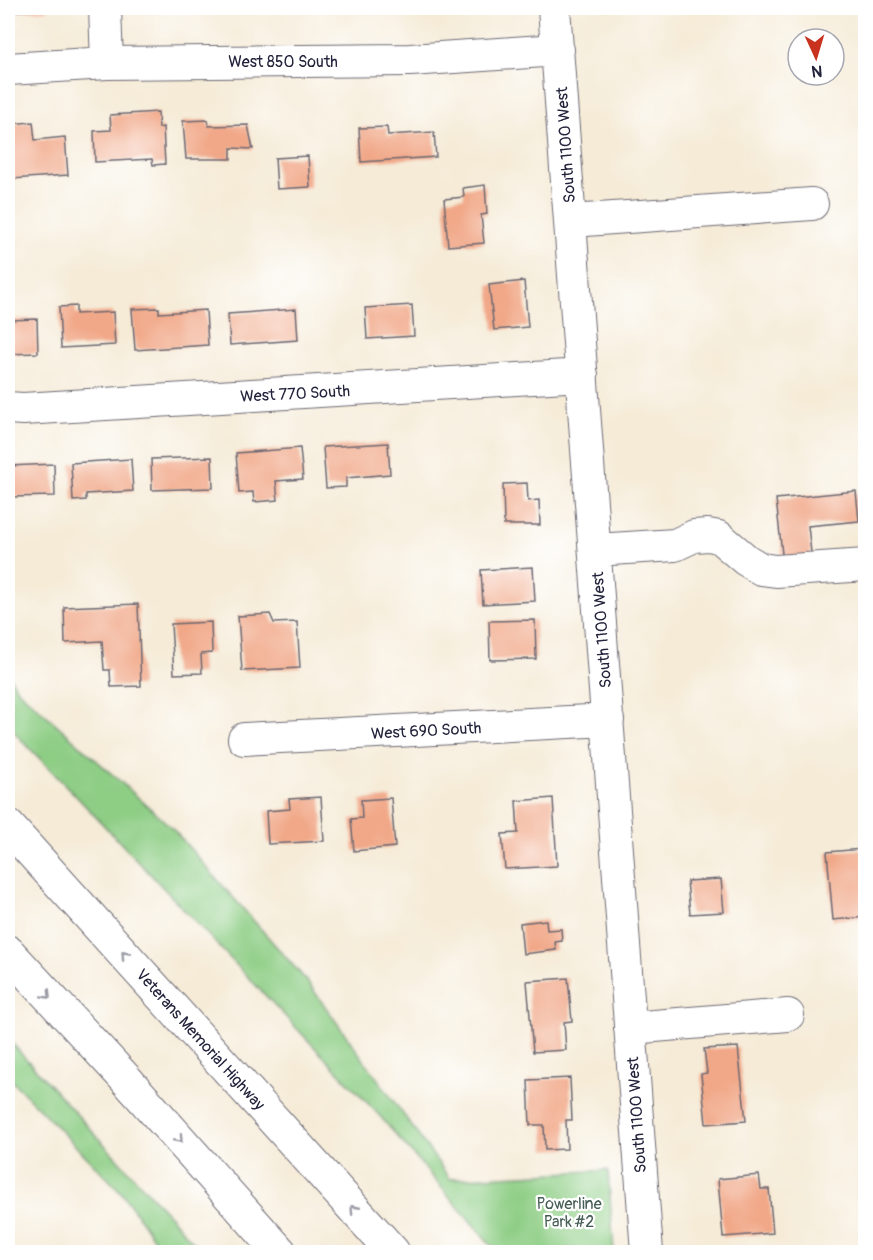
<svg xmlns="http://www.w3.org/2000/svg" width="873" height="1260" font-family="Pangolin,sans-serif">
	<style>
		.green { fill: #8dcd84; stroke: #587860; stroke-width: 1.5 }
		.building { fill: #f1a888 }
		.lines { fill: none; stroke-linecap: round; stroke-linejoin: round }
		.minor-casing { stroke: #6c6872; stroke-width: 34 }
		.highway-casing { stroke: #6c6872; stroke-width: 35 }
		.minor { stroke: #fff; stroke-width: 32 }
		.highway { stroke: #fff; stroke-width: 33 }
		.oneway { stroke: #9c9ca7 }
		.labels { text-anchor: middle; stroke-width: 4.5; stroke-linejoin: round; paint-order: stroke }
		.street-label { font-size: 16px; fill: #22223b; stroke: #fff }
		.park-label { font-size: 16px; fill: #475e55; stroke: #fff }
	</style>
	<rect width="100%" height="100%" fill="#fff"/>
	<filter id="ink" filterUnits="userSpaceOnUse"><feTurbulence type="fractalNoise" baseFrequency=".0167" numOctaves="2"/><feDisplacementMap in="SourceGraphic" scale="12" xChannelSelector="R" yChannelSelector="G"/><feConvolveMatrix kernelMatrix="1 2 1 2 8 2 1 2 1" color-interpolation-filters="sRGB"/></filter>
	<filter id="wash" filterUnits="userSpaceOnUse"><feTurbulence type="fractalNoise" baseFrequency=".008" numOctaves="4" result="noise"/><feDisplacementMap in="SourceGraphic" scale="24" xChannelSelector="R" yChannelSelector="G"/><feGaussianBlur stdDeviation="1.35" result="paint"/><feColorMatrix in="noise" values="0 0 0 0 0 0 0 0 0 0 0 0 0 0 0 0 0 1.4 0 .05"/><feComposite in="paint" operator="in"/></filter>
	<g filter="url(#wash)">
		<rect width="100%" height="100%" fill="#f5ebd7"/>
		<path class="green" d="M8,673L17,689L171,827L306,980L450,1179L608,1170L614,1252H509L505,1248L497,1252L378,1114L74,794L8,726Z
			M8,1039L198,1247L203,1252H163L121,1192L8,1077Z"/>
		<g id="blocks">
			<path class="building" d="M9,8H48V10L9,11Z
				M333,8H351V9L333,10Z
				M158,112L159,128L163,127L165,164L153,165L152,159L95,162L94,131L111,130L110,115Z
				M208,120L209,126L248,125L253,149L231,148V159H186L183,121Z
				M33,122L35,140L65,137L68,175L12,179L8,124Z
				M387,127L388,135L434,132L436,157L361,162L359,128Z
				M308,156L310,187L277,189L275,158Z
				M485,185L487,214L481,215L484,243L448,246L444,199L464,197L463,188Z
				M524,281L528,327L494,330L489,285Z
				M412,305L414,336L367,339L365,308Z
				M76,306V314L113,312L115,345L61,348L59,307Z
				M159,308V313L206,310L208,345L135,350L132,309Z
				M296,309L298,340L230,345L228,314Z
				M37,319L38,353L8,354V320Z
				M388,443L390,474L346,478V487L326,488L323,447Z
				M300,448L303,479L276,481L278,500L254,502L253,492L239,493L236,453Z
				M212,457L213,488L152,490L151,459Z
				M131,459L133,491L86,494V500L73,501L71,463Z
				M54,464L55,496L8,497V466Z
				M527,483L528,501L539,500L540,525H504L503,484Z
				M856,491L859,521L808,526L812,561L783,563L776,499Z
				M533,567L535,601L483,604L481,570Z
				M138,604L141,686L111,687L110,670H104L102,641L65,643L64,607Z
				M270,614L274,623L297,622L300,668L242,671L238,616Z
				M535,620L536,659L490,660L489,621Z
				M211,622L212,653L201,654L202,673L174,674L171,624Z
				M321,797L324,841L268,844L266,811L290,809L289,799Z
				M391,798L395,847L354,851L351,819L362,818L361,800Z
				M553,798L557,866L505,869L502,834L518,833L516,801Z
				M862,849L866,889V917L833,920L827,852Z
				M721,879L724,912L690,914L687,881Z
				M546,920L547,930L561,929L562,941L555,942L556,950L523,954L520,923Z
				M568,978L572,1021L564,1022L566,1050L533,1052L527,981Z
				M738,1047L746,1121L706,1124L701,1074L707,1073L704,1049Z
				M570,1078L572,1120H566L567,1149L545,1150L544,1125H530L528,1080Z
				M759,1175L761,1189H769L773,1233L723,1237L718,1179Z"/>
		</g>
	</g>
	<g filter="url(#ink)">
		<use href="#blocks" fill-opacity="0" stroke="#6c6872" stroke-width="1.5"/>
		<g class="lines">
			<g class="minor-casing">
				<path id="minor" d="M105,8L107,63
					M554,8L647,1252
					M8,69L107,63L410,60L558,50
					M571,221L812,204
					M8,408L23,409L582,375
					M595,550L675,545L694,536L708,535L719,537L746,560L761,569L776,571L866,565
					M244,739L608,720
					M630,1028L788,1015"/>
			</g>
			<g class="highway-casing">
				<path id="highway" d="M8,826L393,1252
					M8,952L124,1077L280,1252"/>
			</g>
			<use href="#minor" class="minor"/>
			<use href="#highway" class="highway"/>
		</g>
		<defs><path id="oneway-chevron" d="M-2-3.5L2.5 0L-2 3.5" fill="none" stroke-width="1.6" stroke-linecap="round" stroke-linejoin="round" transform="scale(1.5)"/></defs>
		<g class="oneway">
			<use href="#oneway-chevron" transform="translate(125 955) rotate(-132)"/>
			<use href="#oneway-chevron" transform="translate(47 995) rotate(47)"/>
			<use href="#oneway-chevron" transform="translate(179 1139) rotate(48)"/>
			<use href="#oneway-chevron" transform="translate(354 1209) rotate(-132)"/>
		</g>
	</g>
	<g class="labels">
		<g class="street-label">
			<text x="283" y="67">West 850 South</text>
			<text transform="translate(565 145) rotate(-94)" y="6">South 1100 West</text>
			<text transform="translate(295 393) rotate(-3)" y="6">West 770 South</text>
			<text transform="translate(601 630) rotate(-94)" y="6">South 1100 West</text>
			<text transform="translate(426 730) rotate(-3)" y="6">West 690 South</text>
			<text transform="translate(201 1039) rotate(48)" y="6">Veterans Memorial Highway</text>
			<text transform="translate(636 1115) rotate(-94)" y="6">South 1100 West</text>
		</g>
		<g class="park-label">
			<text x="569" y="1209">Powerline<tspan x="569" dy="18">Park #2</tspan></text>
		</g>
	</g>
	<rect width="873" height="1260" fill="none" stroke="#fff" stroke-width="30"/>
	<g transform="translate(816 57) rotate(176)"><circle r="28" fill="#ffffff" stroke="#a7a7b1" stroke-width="1.5"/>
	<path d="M0-4.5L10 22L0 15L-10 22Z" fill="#c8321e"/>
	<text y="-9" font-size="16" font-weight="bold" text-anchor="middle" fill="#22223b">N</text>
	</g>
</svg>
